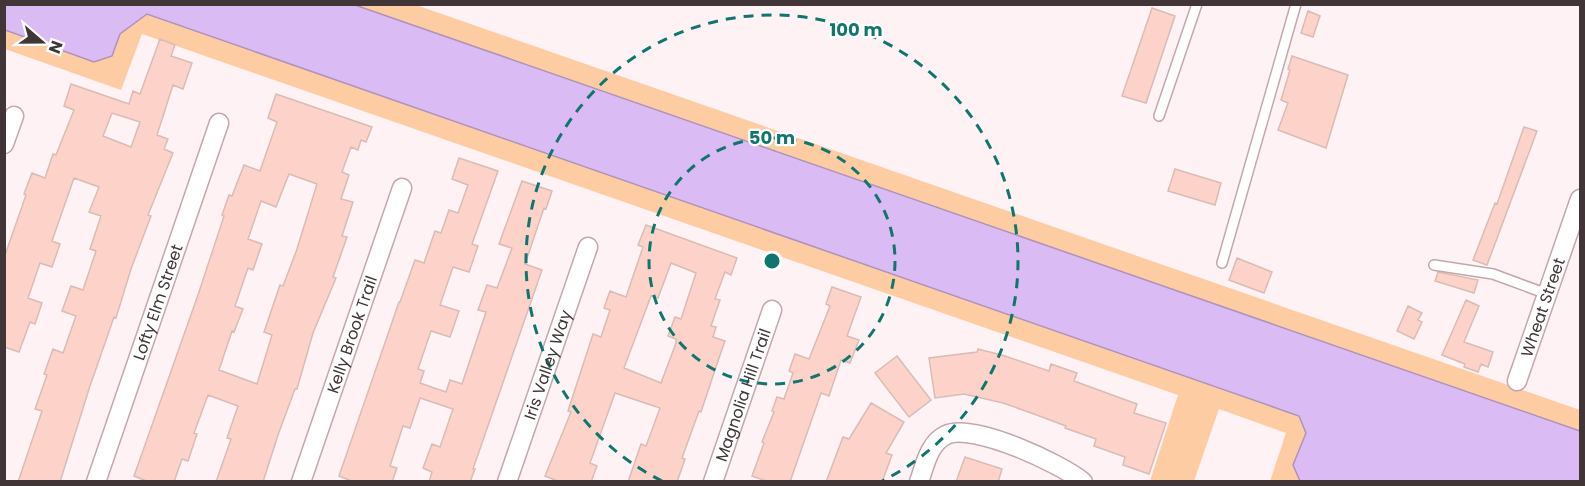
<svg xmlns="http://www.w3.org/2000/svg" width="1585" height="486" font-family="Poppins,sans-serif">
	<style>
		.green { fill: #fecca3 }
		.water { fill: #dbbbf3; stroke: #ad93bb; stroke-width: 1.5 }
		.building { fill: #fdd2c8; stroke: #d8bcb5; stroke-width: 1.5; fill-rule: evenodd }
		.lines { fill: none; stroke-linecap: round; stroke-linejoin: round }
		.lane-casing { stroke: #c3a7ac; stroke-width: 12 }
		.street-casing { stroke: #c3a7ac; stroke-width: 21 }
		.lane { stroke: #fff; stroke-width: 9 }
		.street { stroke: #fff; stroke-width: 18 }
		.ring { fill: none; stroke: #0f766e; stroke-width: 3; stroke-dasharray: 10 8 }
		.labels { text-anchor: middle; stroke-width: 4.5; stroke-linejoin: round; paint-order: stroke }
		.street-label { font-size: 16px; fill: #413537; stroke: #fff }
		.centre { fill: #0f766e; stroke: #fff; stroke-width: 3 }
		.ring-label { font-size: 18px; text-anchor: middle; font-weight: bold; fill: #0f766e; stroke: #fff; stroke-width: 4.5; stroke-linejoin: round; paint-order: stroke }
	</style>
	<rect width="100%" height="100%" fill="#fff2f4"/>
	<path class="green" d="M5,5H416L1580,410V481H1270L1286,433L1219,409L1194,481H1150L1178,395L142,34L121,90L5,49Z"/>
	<path class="water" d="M5,4L355,5L1580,431V481H1300L1293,465L1306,433L1299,416L147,14L120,34L112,56L94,62L5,30Z"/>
	<path class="building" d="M1152,8L1175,16L1146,103L1122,96Z
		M1308,11L1320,16L1313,37L1301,33Z
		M160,39L175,45L171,56L192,63L183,89L173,85L157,135L168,139L164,149L173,153L148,215L151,216L131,269L116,318L114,317L89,389L60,482H18L42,411L35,409L47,375L44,374L53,349L63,353L76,316L62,311L71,286L83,290L96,251L90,249L101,216L89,212L99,187L74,178L52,241L60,244L52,267L40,263L28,298L42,303L35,324L30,322L19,352L4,347V258L26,195L24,194L32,173L45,178L53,154L56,155L74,110L64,106L71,84L129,104L133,91L140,94ZM112,113L140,122L131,147L103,136Z
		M1292,56L1348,75L1326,148L1278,130L1288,103L1281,100L1290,70L1288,69Z
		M276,94L372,127L366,142L361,140L358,150L351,147L342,172L349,175L341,199L353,202L342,236L347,237L333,277L336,278L313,333L297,389H295L278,435L263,482H216L231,439L227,438L238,406L208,395L194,433L197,434L188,461L182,459L174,482H149L134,476L199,292L224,216L222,215L229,195L232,196L244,165L260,171L277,122L268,118ZM289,174L317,184L297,249L283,286L280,285L264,332L272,335L257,384L219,370L232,331L234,332L243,309L235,306L248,268L253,270L262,244L248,239L261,201L276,207Z
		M1524,127L1537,131L1487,265L1473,260L1495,203L1497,204Z
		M459,158L498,171L472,244L478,246L469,272L453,267L440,305L459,311L450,337L431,331L418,369L424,371L420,383L446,392L450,380L462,384L486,312L478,310L487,285L497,288L512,248L499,244L522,181L552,191L546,209L544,208L525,264L542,270L473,469H475L470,482H429L432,472L423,468L432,444L440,447L453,409L420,398L410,428L403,426L390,466L397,468L392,482H354L339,476L399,302H400L415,260L424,263L435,231L441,233L449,210L458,213L468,185L452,179Z
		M1175,169L1221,183L1215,205L1168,191Z
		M646,225L737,258L731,275L725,272L715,299L720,300L711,326L716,327L713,337L725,341L719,358L701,412L699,411L682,458L685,459L677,482H628L641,444L646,446L660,408L615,393L590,463L597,466L591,482H560L545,476L571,412L568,411L593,334L601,337L610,310L604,308L610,291L626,297L643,247L638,245ZM671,263L696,273L681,319L675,317L668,336L676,339V343L661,383L624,368L651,296L658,298Z
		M1237,258L1272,272L1264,293L1229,280Z
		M1438,272L1478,280L1474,293L1435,281Z
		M832,287L861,297L847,336L859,340L850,363L841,360L829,396L821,393L790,482H769L752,476L764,443L762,442L774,412L772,411L777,397L784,399L793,373L789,371L795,354L809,359L830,306L826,304Z
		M1466,300L1479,306L1464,342L1493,352L1488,367L1481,364L1478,372L1464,367L1465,364L1442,355Z
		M1408,306L1422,313L1418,320L1422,322L1414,339L1397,331Z
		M978,349L1005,356L1049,371L1051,364L1077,373L1074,381L1137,404L1134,413L1166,423L1149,474L1123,465L1125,457L1094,446L1096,439L1065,428L1066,426L1034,414L1003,403L964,394L935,398L929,358L977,352Z
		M897,356L931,400L909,417L875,373Z
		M871,403L904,422L886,453L892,455L882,482H826L843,437L849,439Z
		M965,457L1002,469L998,482H956Z"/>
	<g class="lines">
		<g class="lane-casing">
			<path id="lane" d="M1159,116L1197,4
				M1222,263L1296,4
				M1434,265L1493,274L1547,294"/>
		</g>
		<g class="street-casing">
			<g id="street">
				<path d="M4,144L14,116"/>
				<path id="s1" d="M1517,381L1580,199"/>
				<path id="s2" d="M96,482L219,123"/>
				<path id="s3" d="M301,482L402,188"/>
				<path id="s4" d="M507,482L588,247"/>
				<path id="s5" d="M713,482L772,310"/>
				<path d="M919,482C925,465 929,443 946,435C972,422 1062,464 1083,482"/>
			</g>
		</g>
		<use href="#lane" class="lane"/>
		<use href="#street" class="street"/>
	</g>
	<g class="ring">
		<circle cx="772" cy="261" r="123"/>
		<path d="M662 481A246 246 0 1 1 882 481"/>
	</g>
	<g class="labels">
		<g class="street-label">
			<text dy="6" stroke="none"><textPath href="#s2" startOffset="190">Lofty Elm Street</textPath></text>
			<text dy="6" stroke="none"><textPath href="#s1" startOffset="78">Wheat Street</textPath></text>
			<text dy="6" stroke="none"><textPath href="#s3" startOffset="156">Kelly Brook Trail</textPath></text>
			<text dy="6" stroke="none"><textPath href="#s4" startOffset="124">Iris Valley Way</textPath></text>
			<text dy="6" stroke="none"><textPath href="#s5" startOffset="92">Magnolia Hill Trail</textPath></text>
		</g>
	</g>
	<circle cx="772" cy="261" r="9" class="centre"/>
	<g class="ring-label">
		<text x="856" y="36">100 m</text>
		<text x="772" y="144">50 m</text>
	</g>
	<rect width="1585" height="486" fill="none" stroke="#413537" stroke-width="12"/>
	<g transform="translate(42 42) rotate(110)" stroke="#ffffff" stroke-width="4.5" paint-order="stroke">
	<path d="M0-4.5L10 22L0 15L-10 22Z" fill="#413537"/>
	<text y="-9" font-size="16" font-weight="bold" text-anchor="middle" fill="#413537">N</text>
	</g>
</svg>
